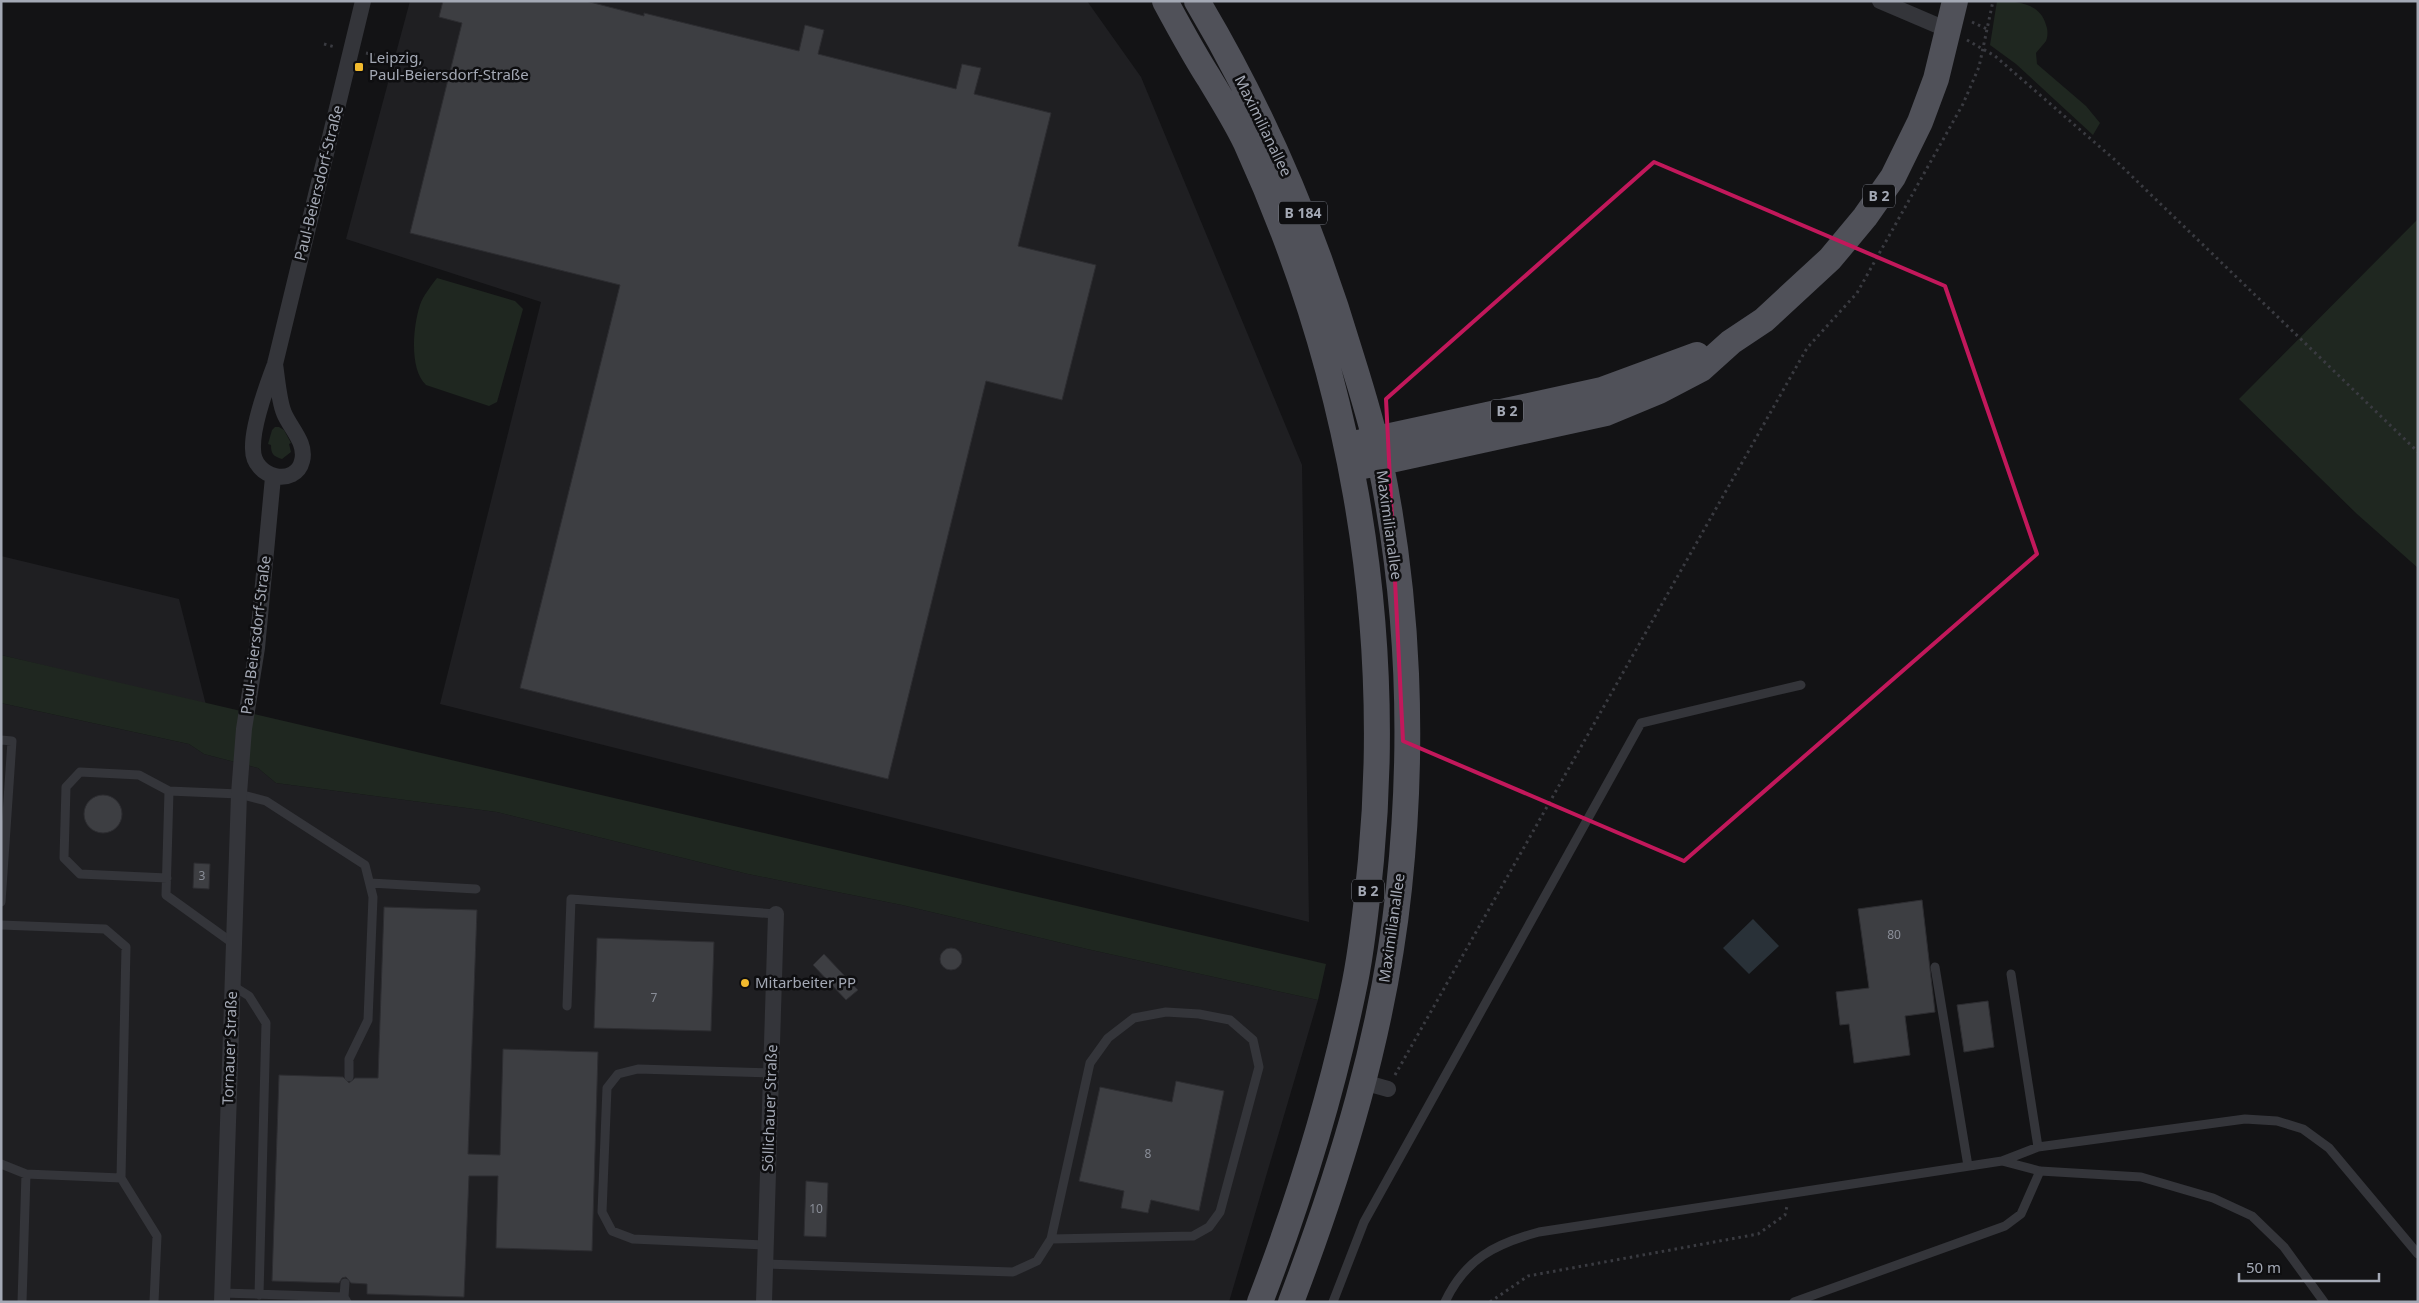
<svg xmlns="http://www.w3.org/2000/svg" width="2419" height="1303" font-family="'Noto Sans',sans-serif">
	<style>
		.built { fill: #1f1f22 }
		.green { fill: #1f2720 }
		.water { fill: #293138 }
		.building { fill: #3d3e42; stroke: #2d2d31 }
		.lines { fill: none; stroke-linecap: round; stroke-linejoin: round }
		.path { stroke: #3a3b41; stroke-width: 3; stroke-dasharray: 2.5 4; stroke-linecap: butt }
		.lane { stroke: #34353a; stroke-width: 9 }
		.street { stroke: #34353a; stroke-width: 16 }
		.primary { stroke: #505159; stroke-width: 26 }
		.marked { fill: none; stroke: #c2185b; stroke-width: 4; stroke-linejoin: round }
		.poi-dot { fill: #f2ba2e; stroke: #0e0e10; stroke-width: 2 }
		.labels { text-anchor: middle; stroke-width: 5; stroke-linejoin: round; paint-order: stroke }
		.number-label { font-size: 12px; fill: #8a8e98 }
		.shield { fill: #0e0e10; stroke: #777a84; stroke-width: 1 }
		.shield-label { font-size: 14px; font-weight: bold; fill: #a4a9b5 }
		.poi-label { font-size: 15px; fill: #a4a9b5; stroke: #0e0e10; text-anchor: start }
		.street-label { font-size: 15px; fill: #a4a9b5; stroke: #0e0e10 }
	</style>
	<rect width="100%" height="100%" fill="#131315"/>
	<path class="built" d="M410,1H1087L1141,77L1302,465L1309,922L440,704L541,302L346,239Z
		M1,556L179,599L206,705L1,655Z
		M1,703L189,744L204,754L258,768L276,783L497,812L748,874L902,905L1087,949L1318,1000L1229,1302H1Z"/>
	<path class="green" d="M1997,1C2017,1 2040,3 2046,25C2048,30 2048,36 2046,41C2043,45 2039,49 2036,53L2037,64L2086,106L2100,123L2093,135L2016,64L1990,45Z
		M2418,219V568L2357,514L2239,399Z
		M437,278L515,301L523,309L497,402L489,406L426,385C409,369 413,326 420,305C423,296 431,286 437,278Z
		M275,427H279L284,430L291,443L289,444L291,452L282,459C273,456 271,454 271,445L268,444L272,430Z
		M1,655L1326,964L1318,1000L1087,949L902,905L748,874L497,812L276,783L258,768L204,754L189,744L1,703Z"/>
	<path class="water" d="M1753,919L1779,946L1749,974L1723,948Z"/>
	<path class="building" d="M443,1H586L644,16V13L799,51L805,25L824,30L818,54L956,89L962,64L981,68L974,94L1051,113L1018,246L1096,265L1062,400L986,381L888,779L520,688L620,285L410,233L462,23L439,17Z
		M84 814a19 19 0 1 1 38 0a19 19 0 1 1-38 0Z
		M194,863L210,864L209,889L193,888Z
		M1922,900L1935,1012L1905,1016L1910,1055L1854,1063L1849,1024L1840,1025L1836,992L1869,988L1858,909Z
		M384,907L477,910L468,1154L500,1155L503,1049L598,1052L592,1251L496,1248L498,1176H469L464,1297L367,1294V1284L351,1283L346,1277L342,1278L339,1283L272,1281L279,1075L343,1077L349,1083L355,1078H378Z
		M597,938L714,942L711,1031L594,1028Z
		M940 959a11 11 0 1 1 22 0a11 11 0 1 1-22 0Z
		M824,954L858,990L846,1000L813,965Z
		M1988,1001L1994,1047L1964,1052L1957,1005Z
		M1176,1081L1224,1091L1199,1211L1151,1200L1148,1213L1121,1208L1124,1191L1079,1181L1100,1087L1172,1102Z
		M806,1181L828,1183L826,1237L804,1236Z"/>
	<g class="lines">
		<path class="path" d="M1972,22L1987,29
			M1967,40L1995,56L2115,160L2418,452
			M324,44L335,47
			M366,53L375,55
			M1395,1075L1807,348L1857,293L1963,104L1979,67L1993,1
			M1490,1302L1528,1276L1758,1234L1785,1215L1787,1206"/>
		<path class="lane" d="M1,740L12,741L1,902
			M169,791L239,794L266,801L365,865L373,897L368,1020L349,1059V1077
			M167,878L80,874L64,858L66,787L80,772L139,775L169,791L166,895L234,944
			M370,883L476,889
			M1,925L105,929L126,947L121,1178L157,1236L154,1302
			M1935,967L1968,1166
			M2011,974L2038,1147
			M233,986L249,996L266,1023L259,1295
			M567,1006L571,899L776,914
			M2002,1161L2040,1171L2141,1177L2213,1198L2252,1216L2284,1247L2324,1302
			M1,1164L26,1174L121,1178
			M766,1245L633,1239L612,1231L602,1212L607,1088L618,1074L638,1069L771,1073
			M765,1264L1013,1272L1037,1261L1051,1239L1090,1063L1108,1038L1134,1018L1166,1012L1199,1014L1230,1020L1253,1040L1259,1067L1220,1212L1209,1227L1193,1236L1051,1239
			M222,1293L344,1297L347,1302
			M344,1297L345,1283
			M22,1302L26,1174
			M1333,1302L1364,1222L1641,723L1801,685
			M1445,1302C1465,1259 1495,1244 1539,1232L2002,1161L2038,1147L2245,1119L2277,1121L2303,1129L2329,1148L2418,1254
			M1794,1302L2005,1226L2021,1214L2040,1171"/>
		<path class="street" d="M1880,1L1948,30
			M275,364C277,377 279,402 284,413C290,428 307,443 302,461C296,487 253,479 253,449C252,427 267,385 275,364L363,1
			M1363,1082L1388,1089
			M222,1302L239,794L244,729L257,648L273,477
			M764,1302L776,914"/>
		<path class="primary" d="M1165,1C1179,27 1193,53 1209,78C1222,100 1235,120 1246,143C1349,368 1394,614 1371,860C1367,901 1363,942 1355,982C1333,1091 1300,1198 1260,1302
			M1197,1C1264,113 1314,231 1351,356C1362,391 1373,426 1380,461C1409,600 1414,747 1399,888C1384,1031 1342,1168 1291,1302
			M1358,443L1602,390L1697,355
			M1363,466L1606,413L1659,391L1701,369L1731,342L1764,320L1830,259L1865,217L1893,177L1920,122L1936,79L1955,1"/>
	</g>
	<path class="marked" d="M1654,162L1945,286L2037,554L1684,861L1403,741L1386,399Z"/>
	<g class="poi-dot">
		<rect x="354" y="62" width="10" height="10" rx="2.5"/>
		<circle cx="745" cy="983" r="5"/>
	</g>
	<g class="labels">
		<g class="number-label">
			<text x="202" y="880">3</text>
			<text x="1894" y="939">80</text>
			<text x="654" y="1002">7</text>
			<text x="1148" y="1158">8</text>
			<text x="816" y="1213">10</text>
		</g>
		<g class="shield">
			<rect x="1863" y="184.5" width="32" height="23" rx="4"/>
			<rect x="1279" y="201.5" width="48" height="23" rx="4"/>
			<rect x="1491" y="399.5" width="32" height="23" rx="4"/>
			<rect x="1352" y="879.5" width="32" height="23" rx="4"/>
		</g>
		<g class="shield-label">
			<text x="1879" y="201">B 2</text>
			<text x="1303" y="218">B 184</text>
			<text x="1507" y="416">B 2</text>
			<text x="1368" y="896">B 2</text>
		</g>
		<g class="poi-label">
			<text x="369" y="63">Leipzig,<tspan x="369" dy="17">Paul-Beiersdorf-Straße</tspan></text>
			<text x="755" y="988">Mitarbeiter PP</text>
		</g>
		<g class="street-label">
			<text transform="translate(1263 126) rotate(64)" y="5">Maximilianallee</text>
			<text transform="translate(319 183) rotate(-76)" y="5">Paul-Beiersdorf-Straße</text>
			<text transform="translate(1389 525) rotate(82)" y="5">Maximilianallee</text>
			<text transform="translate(256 635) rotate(-83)" y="5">Paul-Beiersdorf-Straße</text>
			<text transform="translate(1392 928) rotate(-82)" y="5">Maximilianallee</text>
			<text transform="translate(230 1048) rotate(-88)" y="5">Tornauer Straße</text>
			<text transform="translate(770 1108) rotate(-88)" y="5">Söllichauer Straße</text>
		</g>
	</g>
	<rect width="2419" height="1303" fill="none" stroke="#a4a9b5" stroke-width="5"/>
	<path d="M2239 1273v8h140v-8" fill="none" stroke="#a4a9b5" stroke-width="2.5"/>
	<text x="2246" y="1273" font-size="15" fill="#a4a9b5" stroke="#0e0e10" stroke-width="4" paint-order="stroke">50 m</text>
</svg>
